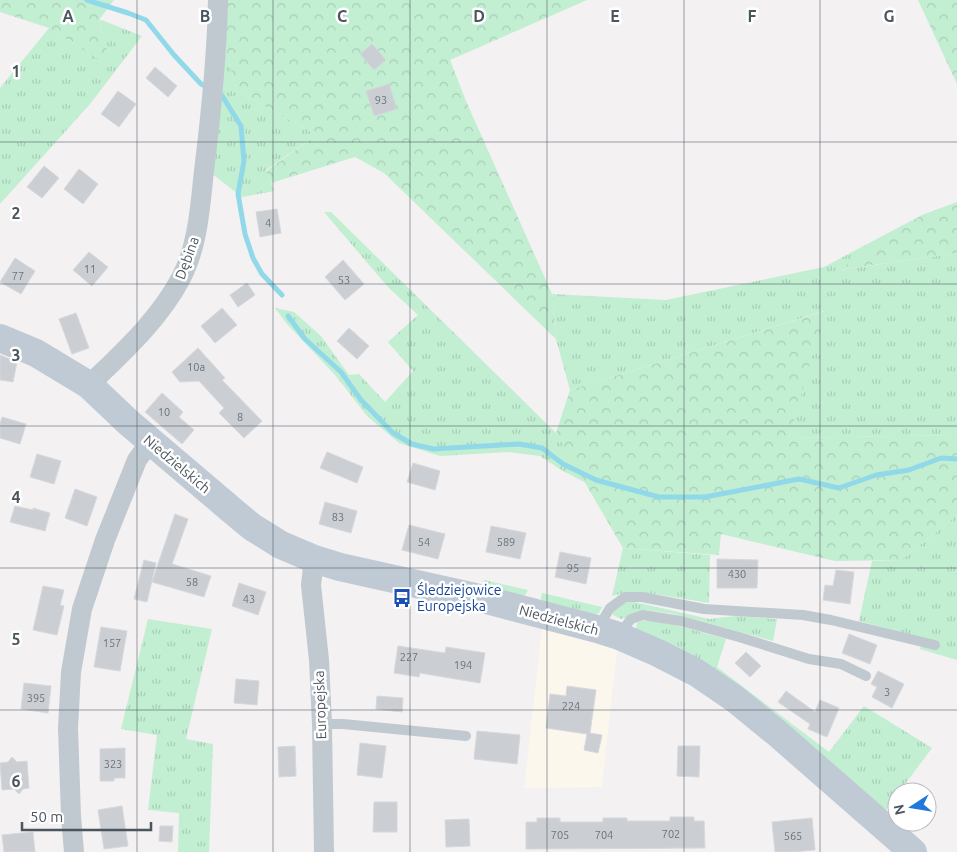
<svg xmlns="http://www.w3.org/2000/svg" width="957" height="852" font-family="Ubuntu,sans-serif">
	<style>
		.commercial { fill: #fcf7ed }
		.grass { fill: url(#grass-tufts) }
		.forest { fill: url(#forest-crowns) }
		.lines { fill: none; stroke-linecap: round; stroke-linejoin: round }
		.stream { stroke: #91d9e9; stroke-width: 5 }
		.building { fill: #cbced3; stroke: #d6d8dc }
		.lane { stroke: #c0c9cf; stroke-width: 10 }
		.street { stroke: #c0c9cf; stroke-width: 20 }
		.secondary { stroke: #c0cad4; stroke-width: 28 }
		.grid { fill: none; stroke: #4a555e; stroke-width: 1; stroke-opacity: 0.55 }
		.labels { text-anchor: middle; stroke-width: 5; stroke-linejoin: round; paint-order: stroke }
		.number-label { font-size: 11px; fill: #6a737b }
		.street-label { font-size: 14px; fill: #4a555e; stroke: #fff }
		.transit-label { font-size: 14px; fill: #164399; stroke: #fff; text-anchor: start }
		.grid-label { font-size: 16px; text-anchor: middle; font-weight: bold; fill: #4a555e; stroke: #fff; stroke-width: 5; stroke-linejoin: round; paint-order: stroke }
	</style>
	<defs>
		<pattern id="grass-tufts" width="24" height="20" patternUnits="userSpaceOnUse" patternTransform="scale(1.25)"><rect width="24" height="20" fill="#c2eed2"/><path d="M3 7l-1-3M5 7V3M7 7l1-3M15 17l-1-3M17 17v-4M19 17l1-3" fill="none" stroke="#a8ceb7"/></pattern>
		<pattern id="forest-crowns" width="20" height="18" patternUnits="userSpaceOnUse" patternTransform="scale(1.25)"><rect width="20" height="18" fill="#c2eed2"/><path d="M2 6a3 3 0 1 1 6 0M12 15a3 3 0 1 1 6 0" fill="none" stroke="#a8ceb7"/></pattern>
	</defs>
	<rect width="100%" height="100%" fill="#f3f1f1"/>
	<path class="commercial" d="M542,628L617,650L602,787L524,788Z"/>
	<path class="grass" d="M99,19L142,36L90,104L0,204V88L49,28L110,66Z
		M226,49L237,91L317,135L266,170L271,183L274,191L242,197L211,173Z
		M324,212H331L556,433L586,483L563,471L540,456L508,452L440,456L399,443L367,416L336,376L287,324L275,308L294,312L321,336L349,375L359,374L385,402L413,371L388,342L418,315L388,287Z
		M922,215L841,270L957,253V435L789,438L824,311L570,390L556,339L552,294L666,300L824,267Z
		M957,515V660L920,649L923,638L859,621L872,561L901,560Z
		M623,548L710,555L709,603L655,594L628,592L612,596Z
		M484,580L528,590L525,595L521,599L483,586Z
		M542,593L602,607L599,613L593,616L542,604L541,598Z
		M630,601L709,619L736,616L777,619L773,641L674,614L646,610L628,617L621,619L613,615V610L620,605Z
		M148,619L212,629L186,739L213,744L209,852H178L179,813L148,810L157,735L121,729Z
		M641,621C668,620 699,632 726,639L717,667L829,752L864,706L932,748L899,792H897V795L883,814L638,633L636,628L637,623Z"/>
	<path class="forest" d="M0,0H114L99,20L111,67L49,28L0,12Z
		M213,0H587L450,60L466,101L552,294L556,339L384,173L355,157L271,183L266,171L317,135L237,91Z
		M918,0H957V84Z
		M957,202V253L839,270L922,215Z
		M825,311L789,438L957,435V515L901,560L835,561L721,534L719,555L623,548L556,433L570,390Z"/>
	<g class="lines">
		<path class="stream" d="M87,0L128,13L146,20L174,55L201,84L209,88
			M219,93L221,94L241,126L244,161L238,194L245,234L253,258L262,274L282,295
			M288,316L305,339L341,372L361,400L393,433L412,444L433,449L519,444L542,448L563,464L596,480L659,497H705L799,479L839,488L876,475L909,470L941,458L957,459"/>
	</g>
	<path class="building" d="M372,44L386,60L374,70L360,54Z
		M155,67L177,86L168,97L146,78Z
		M389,84L397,109L374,116L366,91Z
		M118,91L136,104L119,127L101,114Z
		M44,166L59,178L42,198L27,187Z
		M79,169L98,184L83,204L64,189Z
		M277,209L281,233L260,237L256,212Z
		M89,252L108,267L92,286L73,270Z
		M15,258L35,271L21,294L0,282Z
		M343,260L364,284L345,300L325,277Z
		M247,283L255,295L238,307L230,295Z
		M222,308L237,325L215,343L201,326Z
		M76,313L89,348L72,354L59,319Z
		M349,328L369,346L357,359L337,341Z
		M198,348L225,378L222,380L262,421L244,438L219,413L224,408L199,381L180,382L172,372Z
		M0,355L17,362L13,382L0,380Z
		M162,393L183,412L179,417L194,430L182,444L145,412Z
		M2,417L26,424L20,444L0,438V424Z
		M327,452L363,467L357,483L320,468Z
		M37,454L61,461L54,484L30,477Z
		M413,463L440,471L435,490L407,482Z
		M75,489L97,497L87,526L65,518Z
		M325,502L357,511L351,533L319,524Z
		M15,506L33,510V508L50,513L45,531L10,522Z
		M175,514L188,519L172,564L211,576L204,597L152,582Z
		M409,525L445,534L438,559L402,550Z
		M491,526L526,533L520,559L486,552Z
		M560,552L591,558L586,584L555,577Z
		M717,559L758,560L757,588H717Z
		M144,560L156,563L147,602L134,599Z
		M836,570L854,572L850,604L823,600L825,585L833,586Z
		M239,583L266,592L258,615L232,606Z
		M43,586L64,590L60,605L64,606L57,635L33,630Z
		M101,627L127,631L120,671L94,667Z
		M849,634L877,645L870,664L842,653Z
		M398,646L445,653L446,647L485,653L480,683L420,673L419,677L394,673Z
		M746,652L761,666L750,677L735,663Z
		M878,671L904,684L892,708L872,697L877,687L871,684Z
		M236,679L259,681L257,705L234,703Z
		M24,683L51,686L48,713L21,709Z
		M567,686L596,690L590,733L602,735L598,753L584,750L587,734L546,728L550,694L566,696Z
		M786,691L815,712L820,700L839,708L827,737L808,729L810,724L778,702Z
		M377,696L403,698L402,712L376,709Z
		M477,731L520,735L517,764L474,759Z
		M360,743L386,746L382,778L357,775Z
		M295,746L296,776L279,777L278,747Z
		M678,746H700L699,777L677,776Z
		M125,748V778H114V781H100V749Z
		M12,757L17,762L27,761L29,788L23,789L19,794L14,789L2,790L0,763L8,762Z
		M374,802H397V832H373Z
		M122,806L128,846L104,849L98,810Z
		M670,817H694V821H704L705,848L526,849V822H537V818H560V822H603V818H627V821H670Z
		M812,818L815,850L792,852H775L772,822Z
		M469,819L470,846L446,847L445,820Z
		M160,826H173L172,842L159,841Z
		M33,832L35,852H4L2,835Z"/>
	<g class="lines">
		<path class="lane" d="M598,628L610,608L625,597H642L704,609L803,615L831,620L935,645
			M619,635L631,619L643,615L681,621L739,637L809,659L841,664L866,676
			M322,724H343L466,736"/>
		<path class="street" d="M89,385C122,353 159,320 181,278C198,246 200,207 204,171C211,114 217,57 218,0
			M314,559L311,585L319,660L322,724L324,852
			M74,852L71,816L68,728L71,672L82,609L105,540L137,460L150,442"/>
		<path class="secondary" d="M0,338L36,353L89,385L128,422L228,507L252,527L281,545L314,559L340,567L475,597L597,629L619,636L658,653L697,673L735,699L778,734L913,852"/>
	</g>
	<path class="grid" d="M137,0V852M273,0V852M410,0V852M547,0V852M684,0V852M820,0V852M0,142H957M0,284H957M0,426H957M0,568H957M0,710H957"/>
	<defs>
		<g id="bus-bare" transform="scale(1.5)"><path d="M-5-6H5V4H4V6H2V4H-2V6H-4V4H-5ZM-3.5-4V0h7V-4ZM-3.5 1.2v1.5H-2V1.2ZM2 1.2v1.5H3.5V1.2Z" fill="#1a4fb4" stroke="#fff" stroke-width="2.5" paint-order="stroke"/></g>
	</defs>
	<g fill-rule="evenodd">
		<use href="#bus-bare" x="402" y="598"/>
	</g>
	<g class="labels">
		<g class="number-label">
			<text x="381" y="104">93</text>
			<text x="268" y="227">4</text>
			<text x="90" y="273">11</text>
			<text x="18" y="280">77</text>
			<text x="344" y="284">53</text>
			<text x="196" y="371">10a</text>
			<text x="164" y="416">10</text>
			<text x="240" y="421">8</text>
			<text x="338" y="521">83</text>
			<text x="424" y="546">54</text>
			<text x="506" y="546">589</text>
			<text x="573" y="572">95</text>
			<text x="737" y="578">430</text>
			<text x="192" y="586">58</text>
			<text x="249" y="603">43</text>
			<text x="112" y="647">157</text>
			<text x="409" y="661">227</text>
			<text x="463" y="669">194</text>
			<text x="887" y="696">3</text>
			<text x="36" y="702">395</text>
			<text x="571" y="710">224</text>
			<text x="113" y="768">323</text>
			<text x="671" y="838">702</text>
			<text x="560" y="839">705</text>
			<text x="604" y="839">704</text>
			<text x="793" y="840">565</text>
		</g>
		<g class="street-label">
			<text transform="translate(187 258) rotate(-70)" y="5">Dębina</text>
			<text transform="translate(177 464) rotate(40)" y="5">Niedzielskich</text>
			<text transform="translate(559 620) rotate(15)" y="5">Niedzielskich</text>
			<text transform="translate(320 705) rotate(-92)" y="5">Europejska</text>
		</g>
		<g class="transit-label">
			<text x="417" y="595">Śledziejowice<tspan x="417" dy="16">Europejska</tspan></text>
		</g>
	</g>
	<g class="grid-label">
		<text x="68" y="22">A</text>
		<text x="205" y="22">B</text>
		<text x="342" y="22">C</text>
		<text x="479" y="22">D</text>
		<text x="615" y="22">E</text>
		<text x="752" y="22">F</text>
		<text x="889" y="22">G</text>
		<text x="16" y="77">1</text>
		<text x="16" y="219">2</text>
		<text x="16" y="361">3</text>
		<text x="16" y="503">4</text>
		<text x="16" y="645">5</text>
		<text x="16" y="787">6</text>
	</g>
	<g transform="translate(912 807) rotate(258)"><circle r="24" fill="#ffffff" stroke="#b7bbbf"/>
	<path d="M0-4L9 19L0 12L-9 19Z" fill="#2078df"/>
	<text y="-8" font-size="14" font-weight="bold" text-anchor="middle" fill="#4a555e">N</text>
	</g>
	<path d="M22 822v8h129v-8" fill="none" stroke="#4a555e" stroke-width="2.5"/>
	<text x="30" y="822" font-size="15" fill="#4a555e" stroke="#ffffff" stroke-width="4" paint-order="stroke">50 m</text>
</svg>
